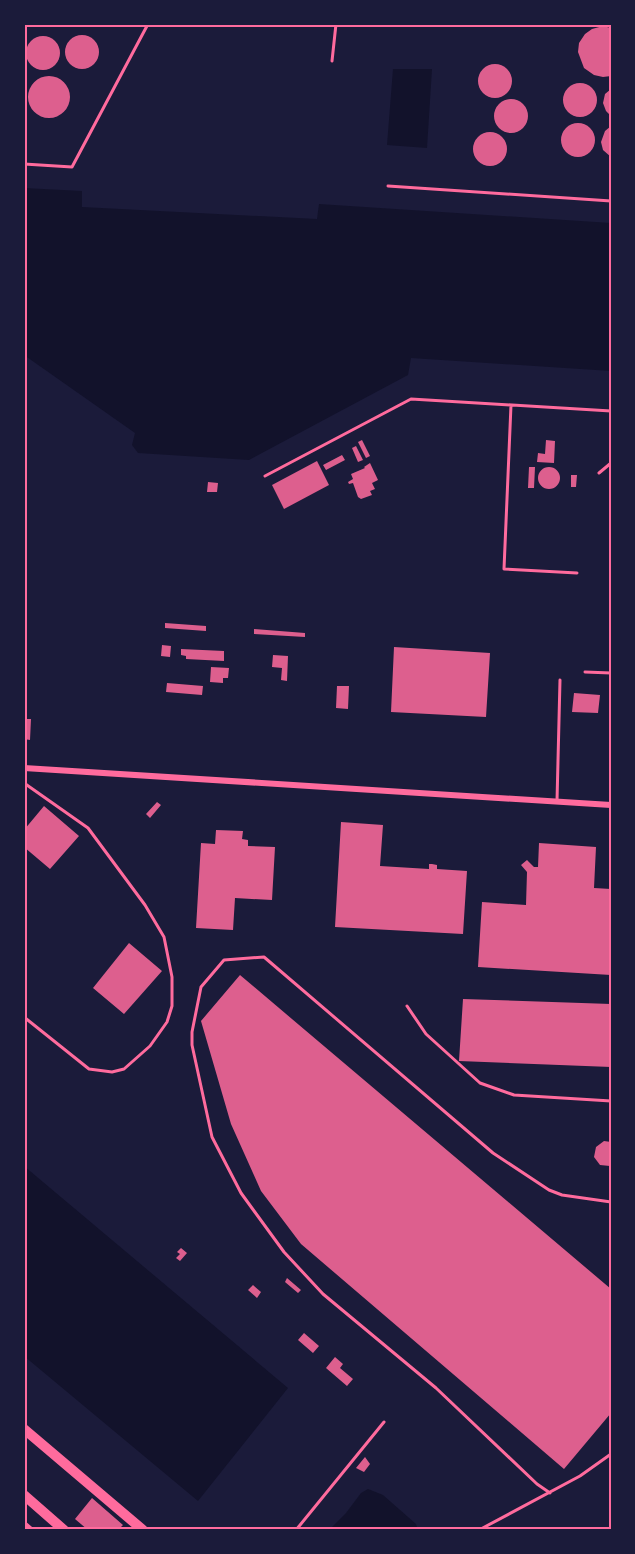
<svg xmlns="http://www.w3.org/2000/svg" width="635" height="1554" font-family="'Nunito Sans',sans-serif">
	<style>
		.water { fill: #12122b }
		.building { fill: #dd5f8e }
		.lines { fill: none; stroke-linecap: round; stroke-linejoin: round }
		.service { stroke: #ff6b9d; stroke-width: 3 }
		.minor { stroke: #ff6b9d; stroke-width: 6 }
		.motorway { stroke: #ff6b9d; stroke-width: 10 }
		.neatline { fill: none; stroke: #ff6b9d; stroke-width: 2 }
	</style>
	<rect width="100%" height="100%" fill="#1b1b3a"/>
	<path class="water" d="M393,69H432L427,148L387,145Z
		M24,188L82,191V207L317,219L319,204L611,223V371L411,358L408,375L249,460L138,453L132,445L135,433L24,355Z
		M24,1166L288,1388L198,1501L24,1356Z
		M368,1489L383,1495L416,1524L418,1530H329L346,1513L361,1493Z"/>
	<path class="building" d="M603,26L611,28V76L603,77L594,75L584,68L578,52L579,43L585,34L592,29Z
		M65 52a17 17 0 1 1 34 0a17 17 0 1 1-34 0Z
		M26 53a17 17 0 1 1 34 0a17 17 0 1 1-34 0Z
		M478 81a17 17 0 1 1 34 0a17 17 0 1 1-34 0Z
		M28 97a21 21 0 1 1 42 0a21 21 0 1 1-42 0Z
		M563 100a17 17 0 1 1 34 0a17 17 0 1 1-34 0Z
		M611,89V116L606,111L603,103L605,94Z
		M494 116a17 17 0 1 1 34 0a17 17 0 1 1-34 0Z
		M561 140a17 17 0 1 1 34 0a17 17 0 1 1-34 0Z
		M611,126V157L603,150L601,142L605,131Z
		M473 149a17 17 0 1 1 34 0a17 17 0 1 1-34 0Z
		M362,440L370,456L366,458L358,442Z
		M546,440L555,441L554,463L537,462L538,453L545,454Z
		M356,446L363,460L358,462L352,448Z
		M342,455L345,460L326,470L323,465Z
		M317,461L329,485L284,509L272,485Z
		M370,463L378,480L372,483L375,489L370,491L372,495L361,499L358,497L353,483L349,484L348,482L353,479L351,474L365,468L364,467Z
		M529,467H535L534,488H528Z
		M538 478a11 11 0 1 1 22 0a11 11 0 1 1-22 0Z
		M571,475H577L576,487H571Z
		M208,482L218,483L217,492H207Z
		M165,623L206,626V631L165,628Z
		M254,629L305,633V637L254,634Z
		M162,645L171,646L170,657L161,656Z
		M394,647L490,653L486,717L391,712Z
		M181,649L224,651V661L186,659V656L181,655Z
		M273,655L288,656L287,681L281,680L282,668L272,667Z
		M211,667L229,668L228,678H223V683L210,682Z
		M167,683L203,686L202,695L166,692Z
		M337,686H349L348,709L336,708Z
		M574,693L600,695L598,713L572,712Z
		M24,719H31L30,740L24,739Z
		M157,802L161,805L150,818L146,814Z
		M44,806L79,836L50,869L24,847V830Z
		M341,822L383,825L380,866L429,869V864H432L437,865V869L467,871L463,934L335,927Z
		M216,830L243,831L242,839L248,840V846L275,847L272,900L235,898L233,930L196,928L201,843L215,844Z
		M539,843L596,847L594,888L611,889V975L478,967L482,902L526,905L527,872L521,865L527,860L534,867H538Z
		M129,943L162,971L124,1014L93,988Z
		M240,975L611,1289V1413L564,1469L301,1244L261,1191L231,1124L201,1021Z
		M463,999L611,1004V1067L459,1061Z
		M604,1141L611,1142L610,1166L600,1165L594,1157L596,1147Z
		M181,1248L187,1253L180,1261L176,1258L180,1254L177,1252Z
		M287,1278L301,1290L298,1293L285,1282Z
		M253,1285L261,1292L257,1298L248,1290Z
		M304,1333L319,1346L313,1353L298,1340Z
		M335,1357L343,1364L340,1368L353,1379L347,1386L326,1368Z
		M365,1457L370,1464L364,1472L356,1468Z
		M92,1498L123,1525L119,1529L121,1530H88L75,1519Z"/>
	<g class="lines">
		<path class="service" d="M332,61L336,24
			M24,164L72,167L148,24
			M388,186L611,201
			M511,405L504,569L577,573
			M599,473L611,463
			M265,476L411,399L611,411
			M585,672L611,673
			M24,783L88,828L145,905L164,937L172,977V1006L167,1022L150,1046L124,1069L112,1072L89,1069L24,1017
			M557,801L560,680
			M407,1006L426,1034L480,1083L514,1095L611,1101
			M550,1493L537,1484L436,1388L323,1294L284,1252L241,1193L212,1137L192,1045V1032L201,987L224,960L264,957L493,1153L549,1190L562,1195L611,1202
			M296,1530L384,1422
			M479,1530L580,1476L611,1454"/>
		<path class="minor" d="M24,768L611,805
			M24,1524L31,1530"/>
		<path class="motorway" d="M24,1429L143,1530
			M24,1495L64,1530"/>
	</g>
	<rect width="635" height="1554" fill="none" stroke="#1b1b3a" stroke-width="51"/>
	<rect x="26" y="26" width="584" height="1502" class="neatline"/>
</svg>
